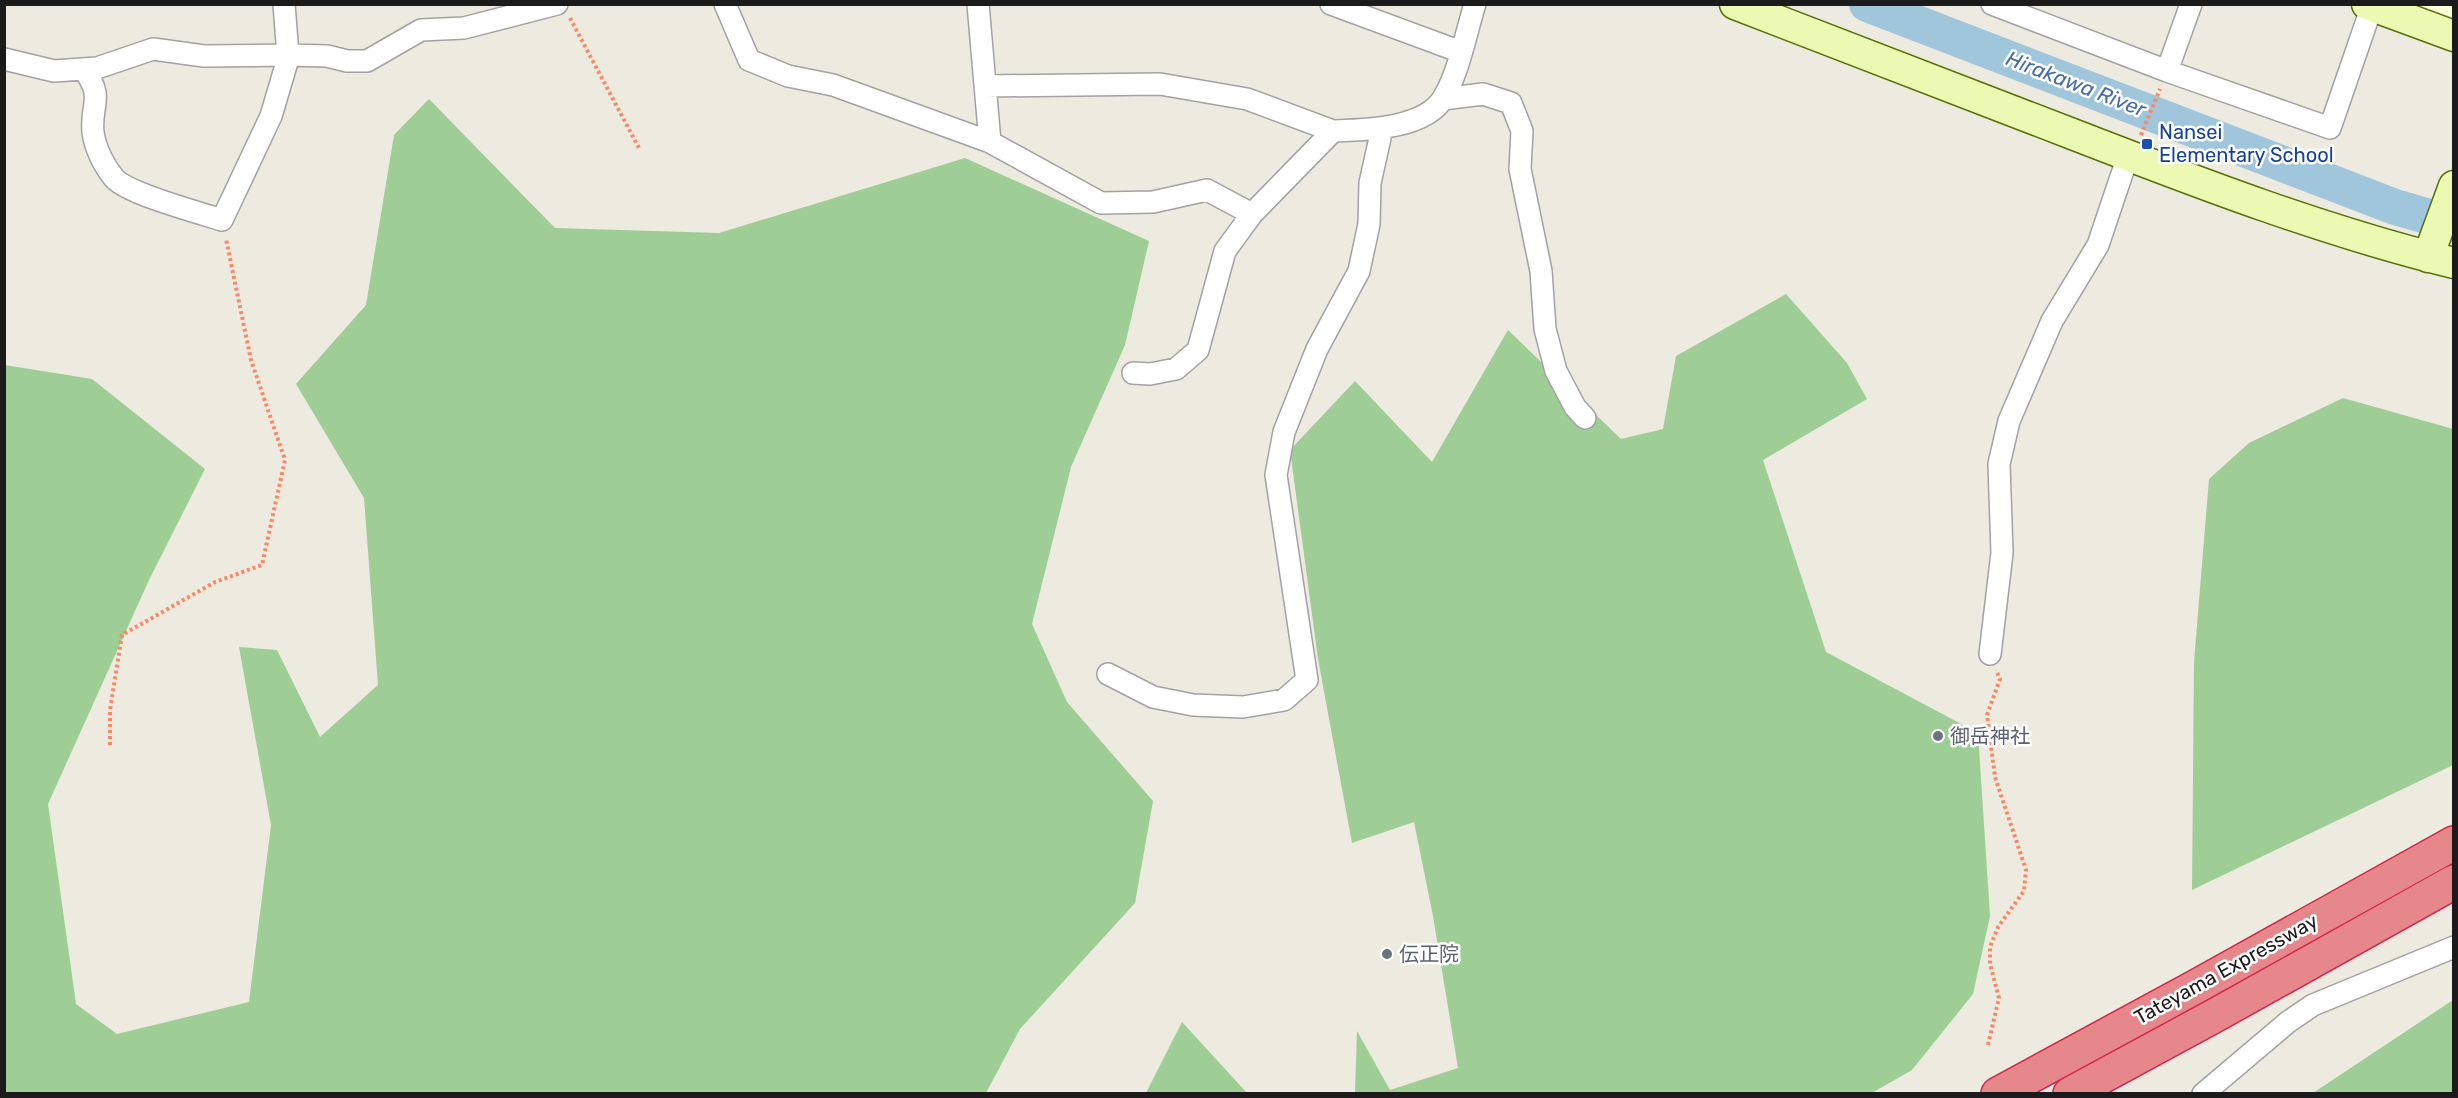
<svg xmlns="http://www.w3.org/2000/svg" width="2458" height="1098" font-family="Rubik,'Noto Sans JP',sans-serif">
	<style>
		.education { fill: #faffd7 }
		.forest { fill: #9ecd95 }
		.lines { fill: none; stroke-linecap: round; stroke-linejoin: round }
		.river { stroke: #a0c6db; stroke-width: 36 }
		.street-casing { stroke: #a2a2a2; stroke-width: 24 }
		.secondary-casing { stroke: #567004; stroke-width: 33 }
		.highway-casing { stroke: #d62348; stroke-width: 36 }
		.path { stroke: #fa8865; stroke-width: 4; stroke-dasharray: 3 3; stroke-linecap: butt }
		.street { stroke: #fff; stroke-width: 21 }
		.secondary { stroke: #ecf9b2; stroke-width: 30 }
		.highway { stroke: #e6878c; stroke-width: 33 }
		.transit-dot { fill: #1a4fb4; stroke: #fff; stroke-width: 2 }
		.worship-dot { fill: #6b7280; stroke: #fff; stroke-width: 2 }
		.labels { text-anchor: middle; stroke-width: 5; stroke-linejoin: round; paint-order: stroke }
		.transit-label { font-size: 20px; fill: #164399; stroke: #fff; text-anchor: start }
		.worship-label { font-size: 20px; fill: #5b616d; stroke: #fff; text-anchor: start }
		.street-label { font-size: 20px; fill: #1b1b1b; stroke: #fff }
		.water-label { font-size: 21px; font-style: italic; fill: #486caa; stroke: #fff }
	</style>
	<rect width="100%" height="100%" fill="#edeae0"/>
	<path class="education" d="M2418,5H2453V17Z"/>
	<path class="forest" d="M429,99L555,228L719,233L965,158L1149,241L1125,345L1071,467L1032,624L1067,702L1153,801L1135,903L1020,1029L986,1093H5V365L92,379L205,469L149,580L48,804L76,1004L117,1034L249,1002L271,825L239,647L277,650L320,737L378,685L364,498L296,384L366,305L394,135Z
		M1786,294L1847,363L1867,399L1763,460L1826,652L1978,733L1990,916L1973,994L1912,1070L1870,1094L1355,1093L1357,1031L1390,1090L1458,1068L1433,916L1414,822L1352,843L1318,659L1290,450L1355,381L1432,462L1508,330L1621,439L1663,429L1676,356Z
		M2343,398L2453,429V765L2192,890L2194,662L2209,479L2249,443Z
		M2453,1000V1093H2313Z
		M1182,1022L1247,1093H1146Z"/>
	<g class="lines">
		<path class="river" d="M1867,4L2395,207L2454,224"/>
		<g class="street-casing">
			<path id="street" d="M725,4L749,60L788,76L833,85L990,142L1101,203L1153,202L1207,190L1252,214L1333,131C1365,130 1426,129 1444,97C1459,71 1466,33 1475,4
				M978,4L990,142
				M1331,4L1461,52
				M1992,4L2167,71L2330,128L2372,6
				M4,59L54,71L97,68L153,49L204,56L288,55L327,56L347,61H367L421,30L464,28L557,4
				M84,70C105,98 90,105 93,132C95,148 104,166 114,178C128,194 200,213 222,220L271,116L287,62L288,55L284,4
				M2167,71L2191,4
				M985,86L1160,84L1247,99L1333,131
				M1443,99L1483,94L1511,103L1522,131L1520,169L1541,271L1545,329L1556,371L1575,407L1585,418
				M1133,373L1150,374L1176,369L1198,350L1225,251L1252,214
				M1990,654L2002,553L1999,464L2009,421L2052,321L2098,245L2128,156
				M1108,674L1153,697L1193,705L1243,707L1284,700L1307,680L1276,475L1284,432L1317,349L1359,271L1369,224L1370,183L1382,129
				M2203,1094L2288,1022L2313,1005L2454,947"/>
		</g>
		<g class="secondary-casing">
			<path id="secondary" d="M1735,4C1848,48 1961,92 2075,135C2199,183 2324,231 2454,263
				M2367,4L2454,36
				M2428,257L2454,186"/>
		</g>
		<g class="highway-casing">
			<path id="highway" d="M1998,1094L2197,986L2454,843
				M2070,1094L2214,1016L2454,882"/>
		</g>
		<path class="path" d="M570,18L640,150
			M2141,135L2160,89
			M110,745V710L122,635L215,582L262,565L285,460L251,360L226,239
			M1988,1045L1999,998L1990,964V947L1998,927L2024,891L2026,870L1995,777L1987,715L2000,679L1996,670"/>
		<use href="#street" class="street"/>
		<use href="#secondary" class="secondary"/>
		<use href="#highway" class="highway"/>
	</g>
	<rect class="transit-dot" x="2141" y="138" width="12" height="12" rx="3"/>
	<g class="worship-dot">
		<circle cx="1938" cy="736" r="6"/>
		<circle cx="1387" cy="954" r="6"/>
	</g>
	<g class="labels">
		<g class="transit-label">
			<text x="2159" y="139">Nansei<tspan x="2159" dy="23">Elementary School</tspan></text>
		</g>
		<g class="worship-label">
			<text x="1950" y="743">御岳神社</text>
			<text x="1399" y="961">伝正院</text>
		</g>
		<g class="street-label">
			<text transform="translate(2226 969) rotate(-29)" y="7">Tateyama Expressway</text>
		</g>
		<g class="water-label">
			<text transform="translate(2076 84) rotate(21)" y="7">Hirakawa River</text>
		</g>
	</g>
	<rect width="2458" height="1098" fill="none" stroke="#1b1b1b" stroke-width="12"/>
</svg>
